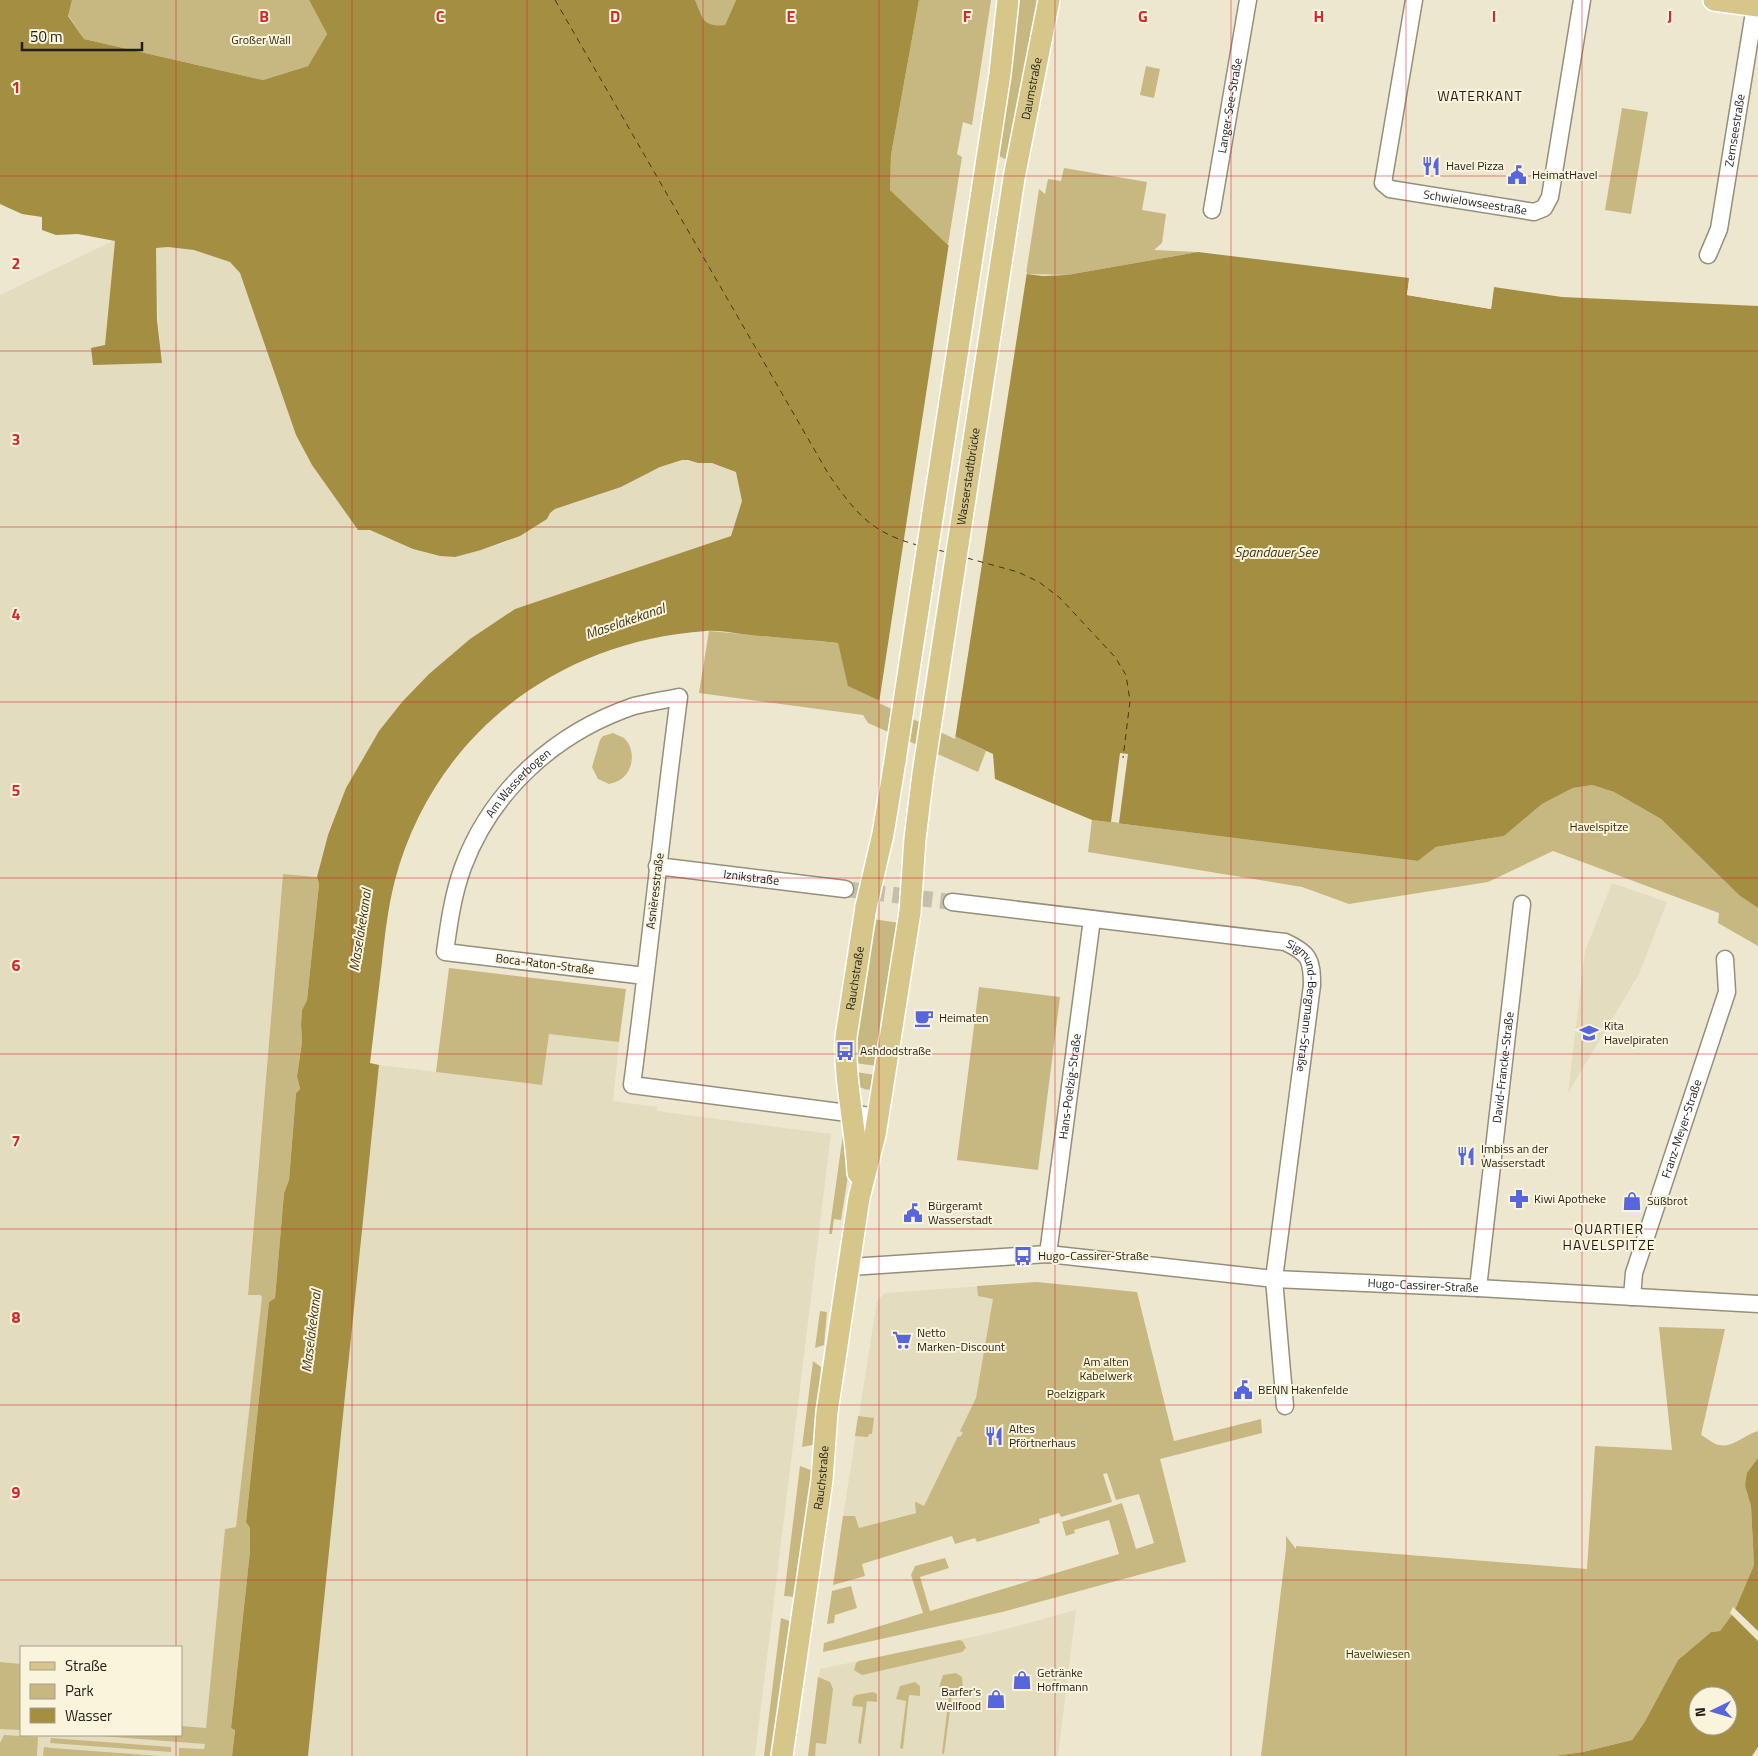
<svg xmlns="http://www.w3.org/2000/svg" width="1758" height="1756" font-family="'Titillium Web',sans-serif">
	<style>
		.built { fill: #e4dcbe; fill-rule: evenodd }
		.green { fill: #c7b881 }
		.water { fill: #a38e42; fill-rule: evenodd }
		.pier { fill: #ede7d0 }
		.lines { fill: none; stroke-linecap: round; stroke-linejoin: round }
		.ferry { stroke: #423817; stroke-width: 1; stroke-dasharray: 6 5; stroke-linecap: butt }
		.minor-tunnel { stroke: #c4bfab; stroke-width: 16; stroke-dasharray: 16 8; stroke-linecap: butt }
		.minor-casing { stroke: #958f7a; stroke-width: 19 }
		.major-casing { stroke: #fff; stroke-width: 24 }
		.minor { stroke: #fff; stroke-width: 16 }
		.major { stroke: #d6c689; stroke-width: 21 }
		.major-bridge-casing { stroke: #fff; stroke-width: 24; stroke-linecap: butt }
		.major-bridge { stroke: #d6c689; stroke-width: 21 }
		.grid { fill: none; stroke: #d62828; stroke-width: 1; stroke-opacity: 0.55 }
		.labels { text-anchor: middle; stroke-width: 4; stroke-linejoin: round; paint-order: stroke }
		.park-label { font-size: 12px; fill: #342b08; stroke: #faf4dd }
		.street-label { font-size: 12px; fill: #201e16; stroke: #faf4dd }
		.poi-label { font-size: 12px; fill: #201e16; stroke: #faf4dd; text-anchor: start }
		.neighbourhood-label { font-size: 14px; letter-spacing: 1px; fill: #201e16; stroke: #faf4dd }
		.water-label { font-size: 14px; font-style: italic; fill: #423817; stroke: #faf4dd }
		.grid-label { font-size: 16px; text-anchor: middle; font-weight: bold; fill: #d62828; stroke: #faf4dd; stroke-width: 4; stroke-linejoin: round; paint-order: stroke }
	</style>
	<rect width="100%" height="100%" fill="#ede7d0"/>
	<path class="built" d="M115,240L105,346L162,362L158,318L156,248L168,247L194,250L233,263L244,281L296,435L312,465L358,530H370L413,549L440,556L455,557L504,543L547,519L550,513L555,509L621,487L660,467L682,460H688L698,463H712L737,472L742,501L731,536L515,609L470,639L429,674L402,702L379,731L328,835L317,877L283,874L248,1294L260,1295L262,1297L236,1527L225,1529L204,1756H0V295ZM21,1647H181V1735H21Z
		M1612,883L1667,902L1639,974L1568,1093L1585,951Z
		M548,1033L619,1042L613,1101L657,1107V1111L831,1134L755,1756H308L379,1065L542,1085Z
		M1037,1282L925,1510L859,1528L840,1536L877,1301L885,1293Z
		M1076,1610L1058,1756H808L820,1669L991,1633Z"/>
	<path class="green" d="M72,0H309L327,34L308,66L263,80L84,39L68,15Z
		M695,0H736L725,25C702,27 703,18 695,0Z
		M919,0H991L972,125L963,122L957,154L962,157L948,245L890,190L891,155Z
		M1013,0H1040L1009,161L993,153Z
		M1146,66L1160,69L1154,98L1140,95Z
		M1622,108L1648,112L1631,214L1605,210Z
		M1064,168L1147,182L1142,210L1166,214L1162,243L1154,250L1198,252L1067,275L1026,274L1039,189L1045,194L1048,179L1061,181Z
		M709,631L838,643L849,686L986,751L978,772L868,723L863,715L699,693Z
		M613,733C616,735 621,736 624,738C636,749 634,771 620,780C617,782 612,783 609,784L598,779L592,767L600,740L603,736Z
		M1592,785L1614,792L1661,819L1740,896L1758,908V946L1718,923L1719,913L1553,851L1488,882L1349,904L1302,887L1088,852L1092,820L1418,861L1436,847L1504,836L1542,804L1573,788Z
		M283,874L317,877L319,884L307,1000L302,1010L301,1024L302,1042L297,1075L300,1089L296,1093L289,1180L284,1193L275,1298L269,1302L246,1522L250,1528V1551L231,1728L235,1729L232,1756H179V1748L204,1749L205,1744L87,1735H181V1726L206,1728L225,1529L236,1527L262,1297L260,1295H248Z
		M872,919L900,923L878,1066L854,1063L853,1050Z
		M449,968L626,989L619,1042L549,1034L542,1085L436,1072Z
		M979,987L1060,997L1038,1170L957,1160Z
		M855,1072L876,1075L875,1086L868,1090L859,1087Z
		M844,1127L852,1151L841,1220L834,1219L832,1234H829Z
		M1037,1282L1137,1292L1174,1441L1261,1419L1262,1433L1160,1459L1186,1562L1002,1612L823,1652L824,1643L923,1613L911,1575L915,1566L945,1558L949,1568L920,1577L930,1611L1119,1554L1109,1520L1074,1530L1075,1533L1066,1536L1062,1522L1122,1503L1136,1549L1154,1543L1139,1494L1116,1500L1107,1473L1103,1474L1112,1502L1061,1517L1059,1513L1039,1519L1040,1523L977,1542L975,1538L955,1544L952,1536L862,1564L865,1576L833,1585L843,1516H855L859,1528L916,1513L915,1503L916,1502L924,1506L958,1436L960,1437L963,1433L960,1431L976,1398L993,1299L978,1296L977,1286Z
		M820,1311L827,1312L824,1345L815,1348Z
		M1659,1327L1725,1329L1701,1435C1707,1438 1713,1444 1719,1445C1734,1448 1745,1434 1758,1431V1458L1745,1486L1751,1506L1754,1565L1734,1612L1720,1631L1711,1632L1678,1660L1644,1723L1632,1740L1583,1752L1554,1756H1261L1286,1549V1536L1296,1549V1546L1587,1569L1595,1446L1672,1450Z
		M813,1361L821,1367L817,1444L802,1447Z
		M858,1416L874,1418L872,1434H869L868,1437L855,1436Z
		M800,1466L816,1472L797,1597L784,1596Z
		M851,1586L857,1608L835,1615L834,1623L827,1624L832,1591Z
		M781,1618L793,1622L774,1756H764Z
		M960,1640L963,1642L966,1648L962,1652L862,1675L854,1670L856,1663L859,1661Z
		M0,1662L21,1664V1730L0,1729Z
		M956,1673L962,1677L963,1689L953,1688L944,1754L942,1753L950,1688L939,1687L943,1675Z
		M818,1677L830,1682L833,1689L826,1744L816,1743L815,1756H808Z
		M915,1682L920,1686V1696L909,1695L903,1749L900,1748L906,1701L896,1699L900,1686Z
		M873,1692L877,1694V1702L867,1701L861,1744L858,1743L863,1707L852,1706L853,1698L856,1695Z
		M4,1735L38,1737L37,1756H0V1743Z
		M51,1738L171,1747V1752L50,1743Z
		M44,1747L52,1748L159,1756H43Z"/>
	<path class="water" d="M0,0H72L68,16L84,39L263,80L308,66L327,34L309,0H695C703,18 702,27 725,25L736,0H919L891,155L890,190L948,245L1026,274L1043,276L1067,275L1198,252L1409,278L1407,295L1491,309L1494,287L1562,297L1758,306V908L1740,896L1661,819L1614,792L1592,785L1573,788L1542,804L1504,836L1436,847L1418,861L1092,820L995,779L993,754L848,686L838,643C809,640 780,638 751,635C737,634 721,630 706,631C558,641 434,734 395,880C388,907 385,934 382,962C378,996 374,1029 370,1063L379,1065L308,1756H232L235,1730L231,1728L250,1551V1528L246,1522L269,1302L275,1298L284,1193L289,1180L296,1093L300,1089L297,1076L302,1042L301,1024L302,1010L307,1000L319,884L317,877L328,835L346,788L379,731L402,702L429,674L470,639L515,609L731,536L742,501L736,472L712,463H698L688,460H682L660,467L621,487L555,509L550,513L547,519L520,536L481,550L455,557L440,556L413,549L370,530H358L312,465L296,435L240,273L230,262L194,250L168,247L156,248L157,320L162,363L93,365L91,348L105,345L115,241L78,234L56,235L42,230V217L22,214L0,204Z
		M1758,1458V1747L1752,1756H1554L1583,1752L1632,1740L1644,1723L1678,1660L1711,1632L1720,1631L1734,1612L1754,1565L1751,1506L1745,1486L1747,1473ZM1698,1696H1728V1726H1698Z"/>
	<path class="pier" d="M949,243L1027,272L955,739L879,703Z
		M1410,275L1412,278L1410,293L1488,306L1492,287L1494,285L1491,309L1407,295Z
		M1120,753L1128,754L1119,823L1111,822Z
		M1733,1607L1758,1631V1641L1730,1613Z"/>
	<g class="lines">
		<path class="ferry" d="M555,0L829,475C856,513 870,532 917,545
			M938,550L946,552
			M967,558L1018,572L1039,582L1060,598L1115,657L1126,675L1130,701L1123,758"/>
		<path class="minor-tunnel" d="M845,889L952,902"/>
		<g class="minor-casing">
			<g id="minor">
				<path id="s1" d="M1414,0L1383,183L1390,189L1534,212L1544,208L1550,197L1582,0"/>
				<path id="s2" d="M1212,210L1248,0"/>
				<path id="s3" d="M1708,255L1719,229L1755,6"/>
				<path id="s4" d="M657,866L845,889"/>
				<path id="s5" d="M952,902L1285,942C1309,953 1312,959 1312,985L1274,1279L1285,1406"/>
				<path id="s6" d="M645,976L445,952C449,923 453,894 463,867C492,789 557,732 634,706C649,702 664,700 679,697C662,826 649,956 632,1085L878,1117"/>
				<path id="s7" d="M1048,1254L1092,919"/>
				<path id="s8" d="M850,1267L1048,1254L1274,1279L1478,1288L1758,1304"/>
				<path id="s9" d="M1478,1288L1522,904"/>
				<path id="s10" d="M1632,1297L1634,1273L1727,992L1725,959"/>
			</g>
		</g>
		<g class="major-casing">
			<g id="major">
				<path d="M1714,0L1758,6"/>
				<path d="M895,761L1000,74L1008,0"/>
				<path id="s11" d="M923,774L1014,178L1049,0"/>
				<path id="s12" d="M858,1173C856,1127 844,1083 846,1037L866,907"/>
				<path id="s13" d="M782,1756L822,1480L827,1412L859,1198L875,1135L910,912"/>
			</g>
		</g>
		<use href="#minor" class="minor"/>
		<use href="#major" class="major"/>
		<g class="major-bridge-casing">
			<path id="major-bridge" d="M866,907L883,834L895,761
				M910,912L915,839L923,774"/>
		</g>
		<use href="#major-bridge" class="major-bridge"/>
	</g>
	<path class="grid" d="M176,0V1647M352,0V1756M527,0V1756M703,0V1756M879,0V1756M1055,0V1756M1231,0V1756M1406,0V1756M1582,0V1756M0,176H1758M0,351H1758M0,527H1758M0,702H1758M0,878H1758M0,1054H1758M0,1229H1758M0,1405H1758M0,1580H1758M176,1735V1756"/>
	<defs>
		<g id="restaurant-bare" transform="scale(1.5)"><path d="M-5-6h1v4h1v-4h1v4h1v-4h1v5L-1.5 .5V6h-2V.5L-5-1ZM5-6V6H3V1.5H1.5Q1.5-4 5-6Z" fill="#5766dc" stroke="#faf4dd" stroke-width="2.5" paint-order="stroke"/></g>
		<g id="civic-bare" transform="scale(1.5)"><path d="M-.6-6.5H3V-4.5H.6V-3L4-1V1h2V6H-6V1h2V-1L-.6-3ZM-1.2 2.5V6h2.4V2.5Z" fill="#5766dc" stroke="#faf4dd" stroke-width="2.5" paint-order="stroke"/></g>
		<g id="cafe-bare" transform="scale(1.5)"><path d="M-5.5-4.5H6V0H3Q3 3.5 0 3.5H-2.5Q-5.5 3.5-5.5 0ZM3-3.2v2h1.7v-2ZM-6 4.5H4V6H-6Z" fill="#5766dc" stroke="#faf4dd" stroke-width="2.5" paint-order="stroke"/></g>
		<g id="school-bare" transform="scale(1.5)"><path d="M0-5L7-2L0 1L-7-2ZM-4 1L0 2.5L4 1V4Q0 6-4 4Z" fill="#5766dc" stroke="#faf4dd" stroke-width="2.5" paint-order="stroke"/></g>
		<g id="bus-bare" transform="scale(1.5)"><path d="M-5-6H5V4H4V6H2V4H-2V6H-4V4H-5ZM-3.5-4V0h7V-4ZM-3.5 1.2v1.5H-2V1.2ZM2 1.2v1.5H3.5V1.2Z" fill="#5766dc" stroke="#faf4dd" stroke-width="2.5" paint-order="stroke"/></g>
		<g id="pharmacy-bare" transform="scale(1.5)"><path d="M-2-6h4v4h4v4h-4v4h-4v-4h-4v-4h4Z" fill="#5766dc" stroke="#faf4dd" stroke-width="2.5" paint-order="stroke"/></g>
		<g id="shop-bare" transform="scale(1.5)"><path d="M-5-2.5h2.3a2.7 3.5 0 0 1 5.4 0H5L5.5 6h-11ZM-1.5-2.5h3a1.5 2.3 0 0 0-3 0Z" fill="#5766dc" stroke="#faf4dd" stroke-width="2.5" paint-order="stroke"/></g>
		<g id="supermarket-bare" transform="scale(1.5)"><path d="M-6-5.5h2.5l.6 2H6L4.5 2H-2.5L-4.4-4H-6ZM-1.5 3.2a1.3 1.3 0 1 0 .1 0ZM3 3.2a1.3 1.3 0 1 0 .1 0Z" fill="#5766dc" stroke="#faf4dd" stroke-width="2.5" paint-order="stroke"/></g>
	</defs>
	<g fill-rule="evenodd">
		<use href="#restaurant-bare" x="1431" y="166"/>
		<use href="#civic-bare" x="1517" y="175"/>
		<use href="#cafe-bare" x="924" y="1018"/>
		<use href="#school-bare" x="1589" y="1033"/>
		<use href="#bus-bare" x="845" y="1051"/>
		<use href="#restaurant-bare" x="1466" y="1156"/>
		<use href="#pharmacy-bare" x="1519" y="1199"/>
		<use href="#shop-bare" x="1632" y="1201"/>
		<use href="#civic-bare" x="913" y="1213"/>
		<use href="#bus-bare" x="1023" y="1256"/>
		<use href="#supermarket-bare" x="902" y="1340"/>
		<use href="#civic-bare" x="1243" y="1390"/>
		<use href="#restaurant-bare" x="994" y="1436"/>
		<use href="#shop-bare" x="1022" y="1680"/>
		<use href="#shop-bare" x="996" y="1699"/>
	</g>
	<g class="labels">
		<g class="park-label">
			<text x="261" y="44">Großer Wall</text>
			<text x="1599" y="831">Havelspitze</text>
			<text x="1106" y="1366">Am alten<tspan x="1106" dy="14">Kabelwerk</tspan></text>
			<text x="1076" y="1398">Poelzigpark</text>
			<text x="1378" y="1658">Havelwiesen</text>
		</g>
		<g class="street-label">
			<text dy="4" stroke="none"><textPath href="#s11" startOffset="694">Daumstraße</textPath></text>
			<text dy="4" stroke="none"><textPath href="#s2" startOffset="106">Langer-See-Straße</textPath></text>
			<text dy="4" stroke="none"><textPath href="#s3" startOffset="128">Zernseestraße</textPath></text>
			<text dy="4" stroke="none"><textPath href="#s1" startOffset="281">Schwielowseestraße</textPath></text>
			<text dy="4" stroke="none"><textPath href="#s11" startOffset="301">Wasserstadtbrücke</textPath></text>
			<text dy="4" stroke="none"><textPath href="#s6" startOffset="390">Am Wasserbogen</textPath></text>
			<text dy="4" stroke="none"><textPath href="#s4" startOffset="95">Iznikstraße</textPath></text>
			<text transform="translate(655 891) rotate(-83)" y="4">Asnièresstraße</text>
			<text transform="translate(545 964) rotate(7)" y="4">Boca-Raton-Straße</text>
			<text dy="4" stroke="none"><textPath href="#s12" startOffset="196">Rauchstraße</textPath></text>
			<text dy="4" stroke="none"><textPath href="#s5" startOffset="408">Sigmund-Bergmann-Straße</textPath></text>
			<text dy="4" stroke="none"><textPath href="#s9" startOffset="222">David-Francke-Straße</textPath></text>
			<text dy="4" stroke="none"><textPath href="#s7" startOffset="169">Hans-Poelzig-Straße</textPath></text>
			<text dy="4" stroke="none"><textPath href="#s10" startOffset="176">Franz-Meyer-Straße</textPath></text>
			<text dy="4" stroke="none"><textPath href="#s8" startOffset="575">Hugo-Cassirer-Straße</textPath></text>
			<text dy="4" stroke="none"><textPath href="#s13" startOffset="281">Rauchstraße</textPath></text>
		</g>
		<g class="poi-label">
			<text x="1446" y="170">Havel Pizza</text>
			<text x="1532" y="179">HeimatHavel</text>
			<text x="939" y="1022">Heimaten</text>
			<text x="1604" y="1030">Kita<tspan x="1604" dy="14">Havelpiraten</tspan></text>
			<text x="860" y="1055">Ashdodstraße</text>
			<text x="1481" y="1153">Imbiss an der<tspan x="1481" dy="14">Wasserstadt</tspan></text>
			<text x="1534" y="1203">Kiwi Apotheke</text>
			<text x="1647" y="1205">Süßbrot</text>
			<text x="928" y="1210">Bürgeramt<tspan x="928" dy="14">Wasserstadt</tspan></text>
			<text x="1038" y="1260">Hugo-Cassirer-Straße</text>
			<text x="917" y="1337">Netto<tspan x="917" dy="14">Marken-Discount</tspan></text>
			<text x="1258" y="1394">BENN Hakenfelde</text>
			<text x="1009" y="1433">Altes<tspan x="1009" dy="14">Pförtnerhaus</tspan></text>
			<text x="1037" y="1677">Getränke<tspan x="1037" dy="14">Hoffmann</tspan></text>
			<text x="981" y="1696" text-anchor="end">Barfer's<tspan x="981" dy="14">Wellfood</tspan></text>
		</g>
		<g class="neighbourhood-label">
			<text x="1480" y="101">WATERKANT</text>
			<text x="1609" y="1234">QUARTIER<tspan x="1609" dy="16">HAVELSPITZE</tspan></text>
		</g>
		<g class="water-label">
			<text x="1276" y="557">Spandauer See</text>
			<text transform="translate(625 621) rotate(-19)" y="5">Maselakekanal</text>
			<text transform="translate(360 930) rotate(-81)" y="5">Maselakekanal</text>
			<text transform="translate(311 1331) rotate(-83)" y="5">Maselakekanal</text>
		</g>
	</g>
	<g class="grid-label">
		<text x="264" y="22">B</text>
		<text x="440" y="22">C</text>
		<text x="615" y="22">D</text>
		<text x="791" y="22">E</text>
		<text x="967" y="22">F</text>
		<text x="1143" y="22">G</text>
		<text x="1319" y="22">H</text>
		<text x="1494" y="22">I</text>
		<text x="1670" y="22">J</text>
		<text x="16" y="93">1</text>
		<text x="16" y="269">2</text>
		<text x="16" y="445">3</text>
		<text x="16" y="620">4</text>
		<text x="16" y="796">5</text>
		<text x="16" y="971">6</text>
		<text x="16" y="1147">7</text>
		<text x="16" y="1323">8</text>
		<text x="16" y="1498">9</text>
	</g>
	<rect x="20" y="1646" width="162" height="90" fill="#faf4dd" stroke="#a39e8d"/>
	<rect x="30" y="1662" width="25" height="8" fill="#d6c689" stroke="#a39e8d"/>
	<text x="65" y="1671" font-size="15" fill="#201e16">Straße</text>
	<rect x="30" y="1684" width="25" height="15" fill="#c7b881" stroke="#a39e8d"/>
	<text x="65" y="1696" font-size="15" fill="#201e16">Park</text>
	<rect x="30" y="1708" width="25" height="15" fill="#a38e42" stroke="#a39e8d"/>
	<text x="65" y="1721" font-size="15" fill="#201e16">Wasser</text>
	<g transform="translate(1713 1711) rotate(265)"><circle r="24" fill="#faf4dd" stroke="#a39e8d"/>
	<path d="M0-4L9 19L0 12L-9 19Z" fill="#5766dc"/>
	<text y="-8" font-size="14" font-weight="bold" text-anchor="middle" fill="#201e16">N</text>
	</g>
	<path d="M22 42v8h120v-8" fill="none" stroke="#201e16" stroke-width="2.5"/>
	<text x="30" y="42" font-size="15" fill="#201e16" stroke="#faf4dd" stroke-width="4" paint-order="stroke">50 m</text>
</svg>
